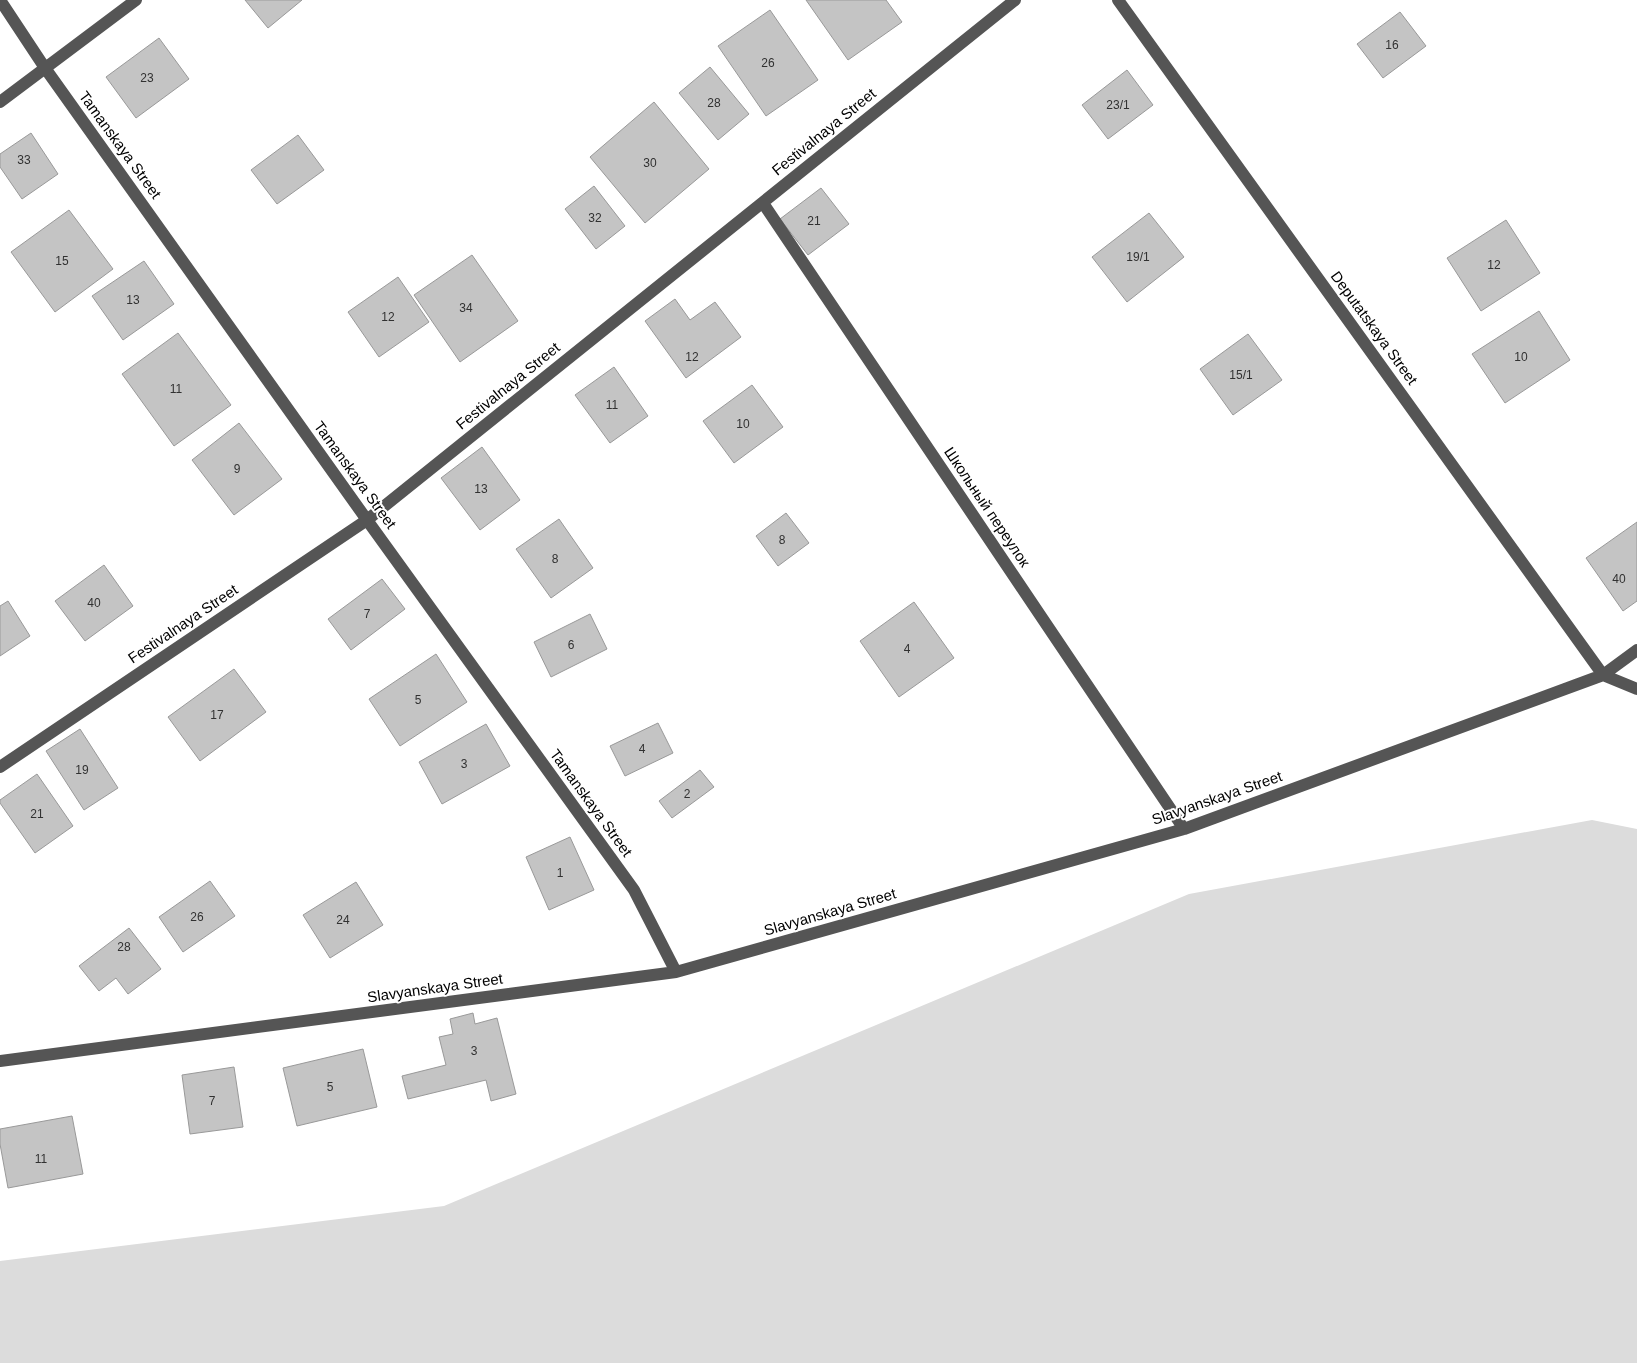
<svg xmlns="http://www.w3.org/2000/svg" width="1637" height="1363" font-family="Arial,sans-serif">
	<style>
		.green { fill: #dcdcdc }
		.building { fill: #c4c4c4; stroke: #999 }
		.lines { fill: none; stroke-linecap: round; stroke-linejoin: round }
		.minor { stroke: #555; stroke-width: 12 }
		.labels { text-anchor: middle; stroke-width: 4; stroke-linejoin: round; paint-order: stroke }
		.number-label { font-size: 12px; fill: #313131 }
		.street-label { font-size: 15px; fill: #000; stroke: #fff }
	</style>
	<rect width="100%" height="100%" fill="#fff"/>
	<path class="green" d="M1592,820L1637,829V1363H0V1261L444,1206L1189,894Z"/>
	<path class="building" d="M245,0H302L268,28Z
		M806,0H886L902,22L848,60Z
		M770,10L818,80L766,116L718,46Z
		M1400,12L1426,46L1383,78L1357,44Z
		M159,38L189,79L136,118L106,77Z
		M710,67L749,114L718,140L679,93Z
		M1127,70L1153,105L1108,139L1082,105Z
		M654,102L709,169L645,223L590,157Z
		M31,133L58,174L22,199L0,167V154Z
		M298,135L324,170L277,204L251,170Z
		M594,186L625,226L596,249L565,209Z
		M821,188L849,224L808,255L780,219Z
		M69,210L113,269L55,312L11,252Z
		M1149,213L1184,257L1127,302L1092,257Z
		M1506,220L1540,273L1481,311L1447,258Z
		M472,255L518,321L460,362L414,295Z
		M144,261L174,304L123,340L92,296Z
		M398,277L429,322L379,357L348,312Z
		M675,299L690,320L715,302L741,337L686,378L645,321Z
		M1539,311L1570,360L1505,403L1472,354Z
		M178,333L231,405L174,446L122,374Z
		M1248,334L1282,380L1233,415L1200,369Z
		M614,367L648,416L610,443L575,395Z
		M752,385L783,427L734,463L703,421Z
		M239,423L282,479L234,515L192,460Z
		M482,447L520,500L480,530L441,478Z
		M786,513L809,543L778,566L756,536Z
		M559,519L593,568L551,598L516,549Z
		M1637,522V601L1623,611L1586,558Z
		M104,565L133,606L85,641L55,601Z
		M382,579L405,609L351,650L328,619Z
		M8,601L30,636L0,656V606Z
		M914,602L954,658L899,697L860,641Z
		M590,614L607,649L551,677L534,642Z
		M436,654L467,702L400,746L369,699Z
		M234,669L266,712L200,761L168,717Z
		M658,723L673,753L625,776L610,746Z
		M486,724L510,766L442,804L419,762Z
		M80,729L118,788L84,810L46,751Z
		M700,770L714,787L672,818L659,801Z
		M37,774L73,826L35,853L0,803V800Z
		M570,837L594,890L549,910L526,857Z
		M210,881L235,916L183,952L159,917Z
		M356,882L383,925L330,958L303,915Z
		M129,928L161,969L128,994L116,978L99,991L79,966Z
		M473,1013L475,1024L497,1018L516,1094L491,1101L486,1080L408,1099L402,1076L446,1065L439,1037L453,1034L450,1019Z
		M363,1049L377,1107L297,1126L283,1068Z
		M234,1067L243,1127L190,1134L182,1075Z
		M72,1116L83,1174L8,1188L0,1144V1129Z"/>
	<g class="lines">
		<path class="minor" d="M0,0L45,68L367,520L634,890L676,972
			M1118,0L1603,675L1637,650
			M0,102L136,0
			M763,203L1184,829
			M0,767L367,520L1015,0
			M0,1061L676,972L1184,829L1603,675L1637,689"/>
	</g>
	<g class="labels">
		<g class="number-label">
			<text x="1392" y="49">16</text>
			<text x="768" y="67">26</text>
			<text x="147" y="82">23</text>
			<text x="714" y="107">28</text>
			<text x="1118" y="109">23/1</text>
			<text x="24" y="164">33</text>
			<text x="650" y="167">30</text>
			<text x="595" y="222">32</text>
			<text x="814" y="225">21</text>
			<text x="1138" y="261">19/1</text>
			<text x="62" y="265">15</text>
			<text x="1494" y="269">12</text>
			<text x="133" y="304">13</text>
			<text x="466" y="312">34</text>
			<text x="388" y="321">12</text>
			<text x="692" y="361">12</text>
			<text x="1521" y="361">10</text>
			<text x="1241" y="379">15/1</text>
			<text x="176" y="393">11</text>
			<text x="612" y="409">11</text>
			<text x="743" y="428">10</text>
			<text x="237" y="473">9</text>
			<text x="481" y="493">13</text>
			<text x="782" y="544">8</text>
			<text x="555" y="563">8</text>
			<text x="1619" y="583">40</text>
			<text x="94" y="607">40</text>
			<text x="367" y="618">7</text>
			<text x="571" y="649">6</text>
			<text x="907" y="653">4</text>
			<text x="418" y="704">5</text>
			<text x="217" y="719">17</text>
			<text x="642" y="753">4</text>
			<text x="464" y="768">3</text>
			<text x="82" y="774">19</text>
			<text x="687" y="798">2</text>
			<text x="37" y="818">21</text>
			<text x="560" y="877">1</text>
			<text x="197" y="921">26</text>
			<text x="343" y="924">24</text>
			<text x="124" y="951">28</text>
			<text x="474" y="1055">3</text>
			<text x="330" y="1091">5</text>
			<text x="212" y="1105">7</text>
			<text x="41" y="1163">11</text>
		</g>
		<g class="street-label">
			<text transform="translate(824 132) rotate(-39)" y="5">Festivalnaya Street</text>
			<text transform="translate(120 145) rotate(54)" y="5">Tamanskaya Street</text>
			<text transform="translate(1374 328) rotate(54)" y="5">Deputatskaya Street</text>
			<text transform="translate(508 386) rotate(-39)" y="5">Festivalnaya Street</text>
			<text transform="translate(355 475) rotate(54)" y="5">Tamanskaya Street</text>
			<text transform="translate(987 507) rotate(56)" y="5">Школьный переулок</text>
			<text transform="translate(183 624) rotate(-34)" y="5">Festivalnaya Street</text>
			<text transform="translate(1217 798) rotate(-19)" y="5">Slavyanskaya Street</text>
			<text transform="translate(591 803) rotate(54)" y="5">Tamanskaya Street</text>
			<text transform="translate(830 912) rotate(-16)" y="5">Slavyanskaya Street</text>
			<text transform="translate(435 988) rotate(-8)" y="5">Slavyanskaya Street</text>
		</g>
	</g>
</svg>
